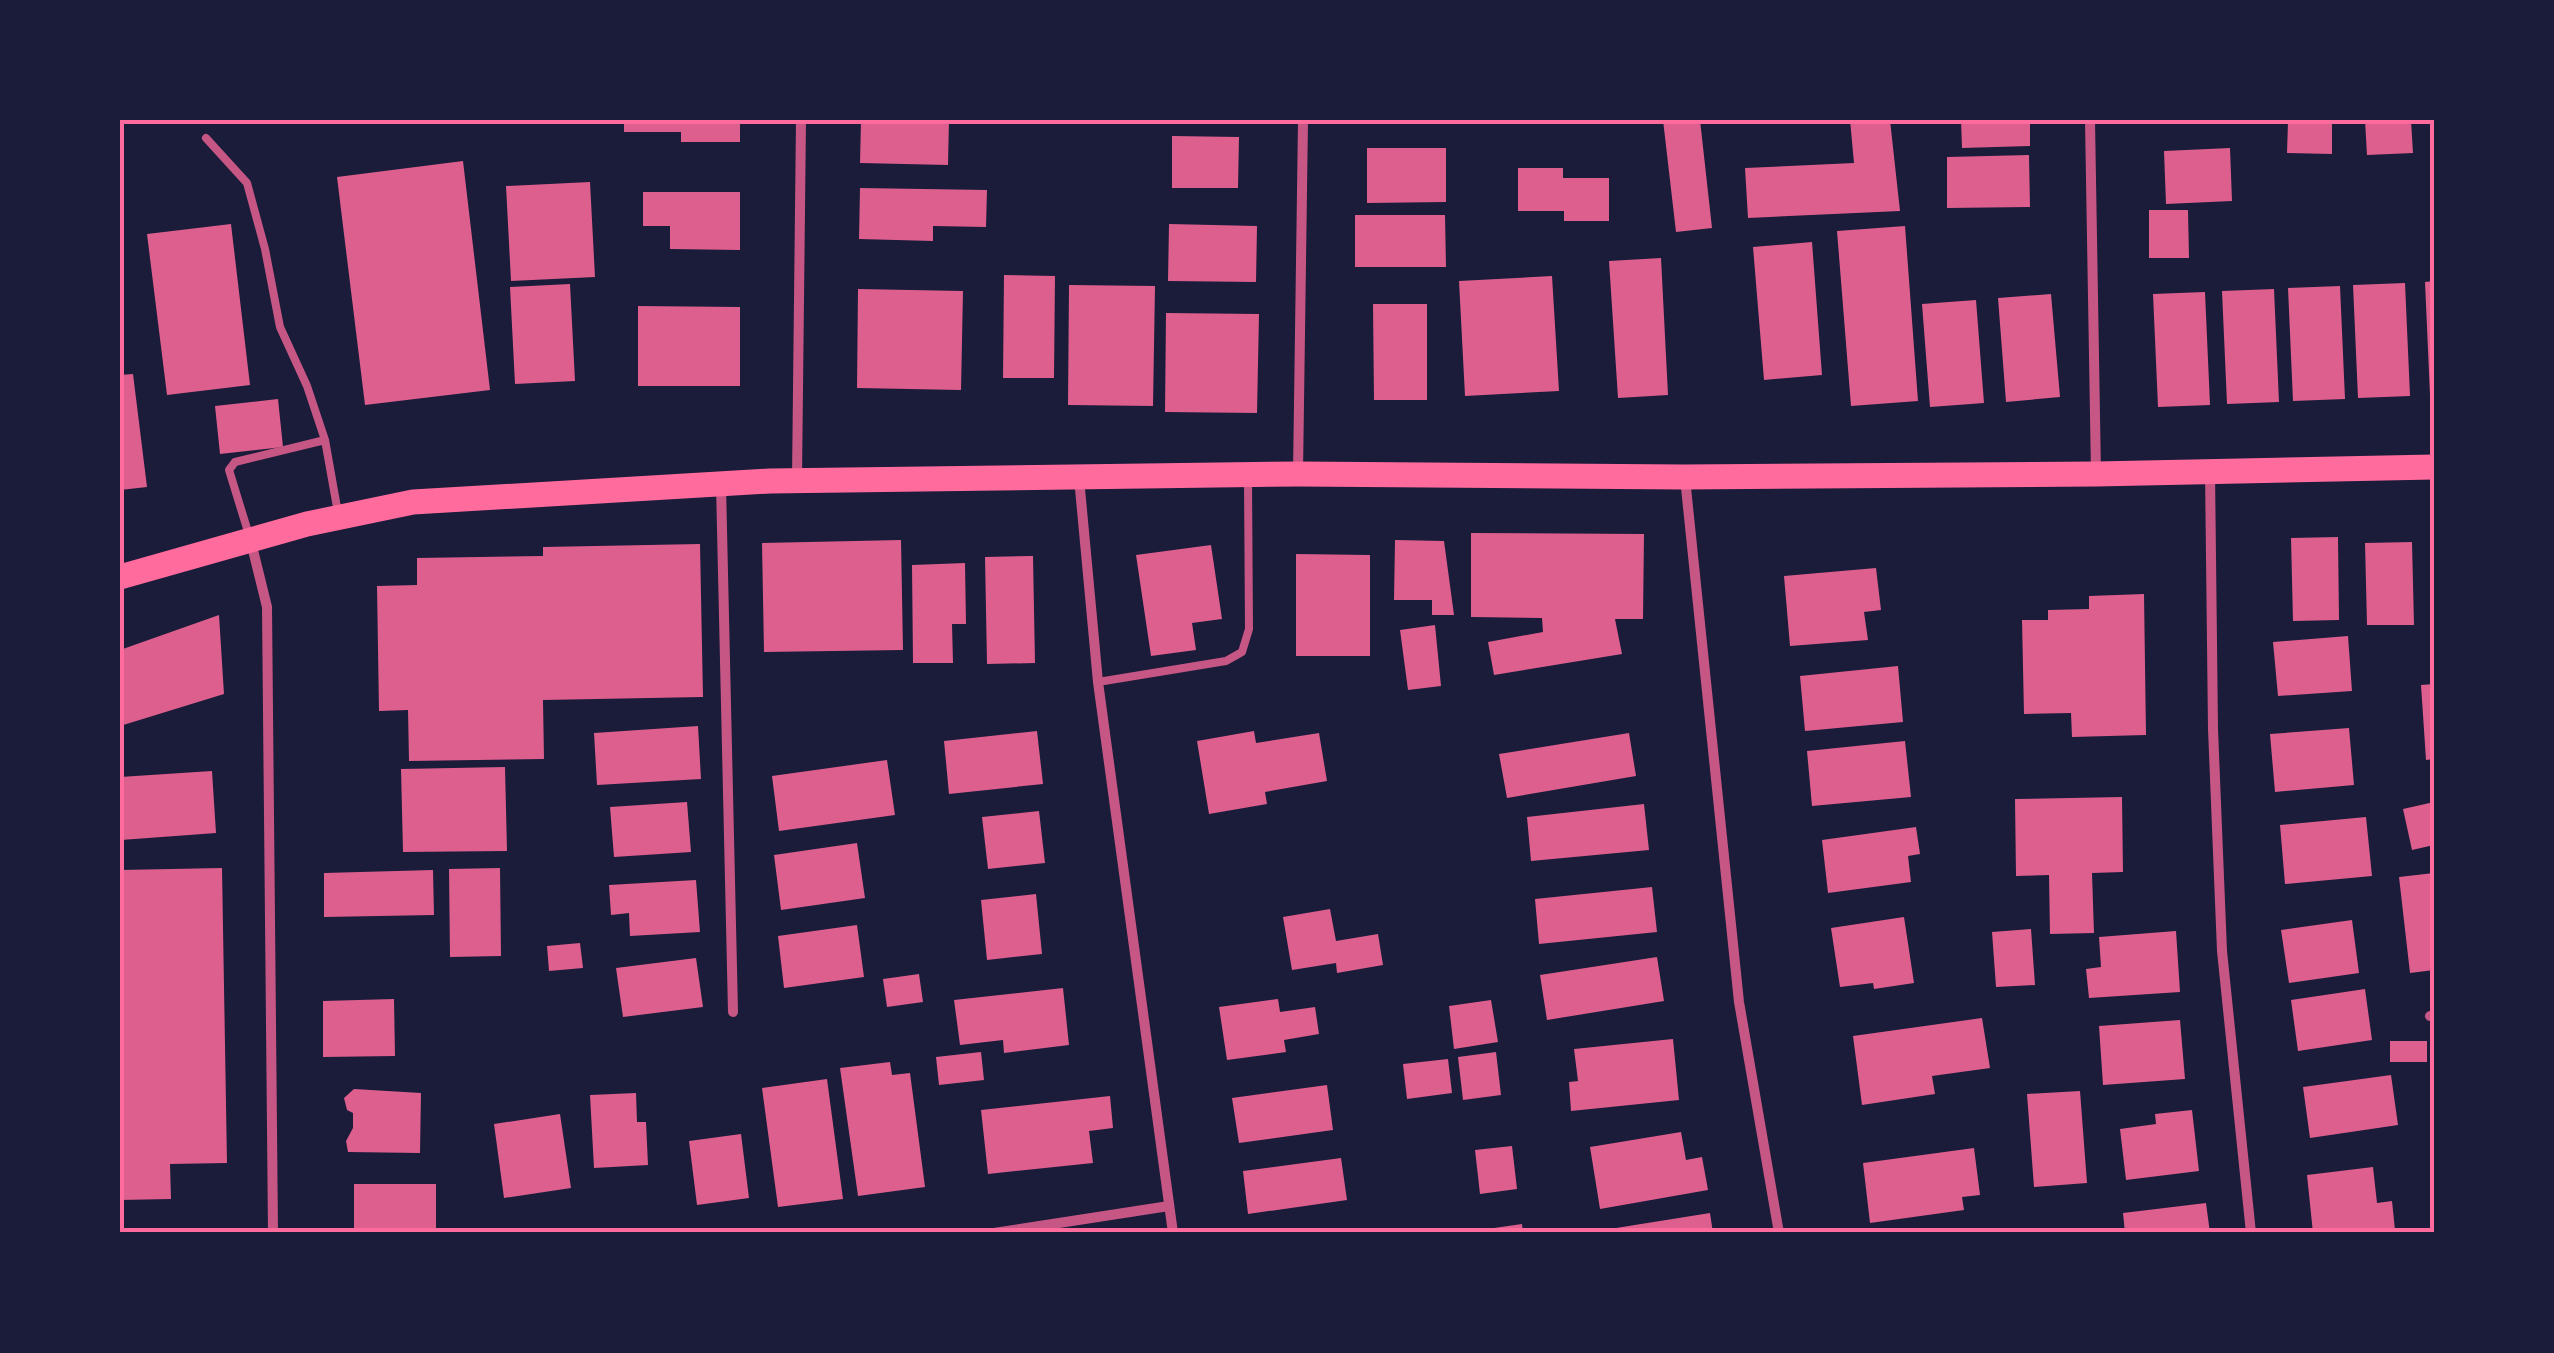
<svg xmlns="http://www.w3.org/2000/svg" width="2554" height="1353" font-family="'Sofia Sans Condensed',sans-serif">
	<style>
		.building { fill: #dd5f8e }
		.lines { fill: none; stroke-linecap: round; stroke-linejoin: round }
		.service { stroke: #c65784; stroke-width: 8 }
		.minor { stroke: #c65784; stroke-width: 10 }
		.primary { stroke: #ff6b9d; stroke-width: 25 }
		.neatline { fill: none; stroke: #ff6b9d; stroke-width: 4 }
	</style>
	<rect width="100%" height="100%" fill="#1b1b3a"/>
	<path class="building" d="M624,120H740V142H681V132H624Z
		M861,120H949L948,165L860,163Z
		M1663,120H1700L1712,228L1676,232Z
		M1850,120H1890L1900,211L1748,218L1745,168L1854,163Z
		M1961,120H2030V146L1962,148Z
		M2365,120H2411L2413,153L2367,155Z
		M2288,122L2332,123V154L2287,153Z
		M1172,136L1239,137L1238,188H1172Z
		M1367,148H1446V202L1367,203Z
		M2230,148L2232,201L2166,204L2164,151Z
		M2029,155L2030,207L1947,208V157Z
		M463,161L490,390L365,405L337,177Z
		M1518,168H1563V178H1609V221H1564V211H1518Z
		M590,182L595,277L511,281L506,186Z
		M860,188L987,190L986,227L933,226V241L859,239Z
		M643,192H740V250L670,249V226H643Z
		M2149,210H2188L2189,258H2149Z
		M1355,215H1445L1446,267H1355Z
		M231,224L250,385L167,395L147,234Z
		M1169,224L1257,226L1256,282L1168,281Z
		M1905,226L1918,401L1851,406L1837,231Z
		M1812,242L1822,375L1764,380L1753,247Z
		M1661,258L1668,395L1618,398L1609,261Z
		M1004,275L1055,276L1054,378H1003Z
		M1552,276L1559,391L1465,396L1459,281Z
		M2434,281V395H2430L2425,282Z
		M2405,283L2410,396L2358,398L2353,285Z
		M570,284L575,381L515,384L510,287Z
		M1069,285L1155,286L1153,406L1068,405Z
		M2340,286L2345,399L2293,401L2288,288Z
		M858,289L963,291L961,390L857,388Z
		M2274,289L2279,402L2227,404L2222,291Z
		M2205,292L2210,405L2158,407L2153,294Z
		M2051,294L2060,397L2006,402L1998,298Z
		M1976,300L1984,403L1930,407L1922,304Z
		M1373,304H1427V400H1374Z
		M638,306L740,307V386H638Z
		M1166,313L1259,314L1257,413L1165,412Z
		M133,374L147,487L120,490V375Z
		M278,399L283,447L220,454L215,406Z
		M1471,533L1644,534L1643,619H1615L1622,654L1494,675L1488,642L1543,632L1542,618L1471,617Z
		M2338,537L2339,620L2293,621L2291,538Z
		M901,540L903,650L764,652L762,543Z
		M1395,540L1444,541L1454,615H1432V600H1394Z
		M2412,542L2414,625H2367L2365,543Z
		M700,544L703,697L543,700L544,759L409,761L408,710L379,711L377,586L417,585V558L543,556V547Z
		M1211,545L1222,619L1192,623L1196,650L1151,656L1136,555Z
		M1296,554L1370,555V656H1296Z
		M1033,556L1035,663L987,664L985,557Z
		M965,563L966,624H952L953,663H913L912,565Z
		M1876,568L1881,610L1864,612L1868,640L1790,646L1784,576Z
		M2144,594L2146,735L2072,737L2071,713L2024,714L2022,620H2048V610L2089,609V596Z
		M219,615L224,694L120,726V650Z
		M1435,625L1441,686L1408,690L1400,630Z
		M2348,636L2352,691L2278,696L2273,642Z
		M1898,666L1903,722L1805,731L1800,676Z
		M2434,684V759L2426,760L2421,685Z
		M698,726L701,779L597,785L594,733Z
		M2349,728L2354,785L2275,792L2270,734Z
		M1037,731L1043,784L949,794L944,741Z
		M1254,731L1256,743L1319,733L1327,781L1265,792L1267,804L1209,814L1197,741Z
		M1629,733L1636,776L1507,798L1499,754Z
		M1905,741L1911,797L1812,806L1807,751Z
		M887,760L895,815L779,831L772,776Z
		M505,767L507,851L403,852L401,769Z
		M212,771L216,833L121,840L120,777Z
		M2122,797L2123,872L2092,873L2094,933L2050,934L2049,875L2016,876L2015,799Z
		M687,802L691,852L614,857L610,807Z
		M2434,802V845L2412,850L2403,809Z
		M1644,804L1649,850L1531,861L1527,817Z
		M1039,811L1045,863L988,869L982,817Z
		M2366,817L2372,876L2285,884L2280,825Z
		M1916,827L1920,854L1908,856L1911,882L1828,893L1822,840Z
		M857,843L865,898L781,910L774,855Z
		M222,868L227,1163L170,1164L171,1199L120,1200V870Z
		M500,868L501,956L450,957L449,869Z
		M433,870L434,915L324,917V873Z
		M2434,873V970L2410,973L2399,877Z
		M696,880L700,932L630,936L629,913L611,915L609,885Z
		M1652,887L1657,932L1539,944L1535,899Z
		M1036,894L1042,954L987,960L981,900Z
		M1330,909L1336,941L1378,934L1383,965L1337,973L1336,963L1292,970L1283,917Z
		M1904,917L1914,983L1874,989L1873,983L1840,987L1831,928Z
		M2352,920L2359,973L2289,983L2281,930Z
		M857,925L864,977L784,988L778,936Z
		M2031,929L2035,985L1996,987L1992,932Z
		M2176,931L2180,992L2089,998L2086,969L2101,967L2099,937Z
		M580,943L583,968L549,971L547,946Z
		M1657,957L1664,1001L1547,1020L1540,975Z
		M696,958L703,1007L623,1017L616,968Z
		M919,974L923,1002L887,1007L883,979Z
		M1063,988L1069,1045L1004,1053L1003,1040L960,1045L954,1000Z
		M2365,989L2372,1040L2298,1051L2291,1000Z
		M394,999L395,1056L323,1057V1001Z
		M1278,999L1280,1012L1315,1007L1319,1034L1284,1040L1286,1052L1227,1060L1219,1007Z
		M1491,1000L1498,1042L1454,1049L1449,1006Z
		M1982,1018L1990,1068L1932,1076L1935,1094L1862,1105L1853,1036Z
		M2180,1020L2185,1079L2103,1085L2099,1026Z
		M1673,1039L1679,1100L1571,1111L1569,1082L1578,1081L1574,1049Z
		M2390,1041H2427V1062H2390Z
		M981,1052L984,1080L939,1085L936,1057Z
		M1496,1052L1501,1095L1463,1100L1458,1057Z
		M1448,1059L1452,1093L1407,1099L1403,1064Z
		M890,1062L892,1075L910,1073L925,1187L858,1196L840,1068Z
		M2391,1075L2398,1125L2310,1138L2303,1087Z
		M827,1079L843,1199L778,1207L762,1088Z
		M1327,1085L1333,1130L1239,1143L1232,1098Z
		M354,1089L421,1093L420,1153L348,1152L346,1141L353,1128V1113L347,1110L344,1098Z
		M2080,1091L2087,1183L2034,1187L2027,1094Z
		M636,1093L637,1122H646L648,1165L594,1168L590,1095Z
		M1110,1096L1113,1128L1089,1131L1093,1163L988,1174L981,1110Z
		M2192,1110L2199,1171L2126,1180L2120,1129L2156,1124L2155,1114Z
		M560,1114L571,1188L504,1198L494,1124Z
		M1681,1132L1686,1160L1702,1157L1708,1190L1600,1209L1590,1147Z
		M741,1134L749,1198L697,1205L689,1141Z
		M1512,1146L1517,1189L1480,1194L1475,1150Z
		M1974,1148L1980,1195L1962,1197L1964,1210L1870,1223L1863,1163Z
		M1341,1158L1347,1200L1248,1214L1243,1171Z
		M2373,1167L2377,1203L2392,1201L2395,1230L2313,1233L2307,1175Z
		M354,1184H436V1233H354Z
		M2206,1203L2210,1233H2125L2123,1213Z
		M1710,1213L1713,1233H1617L1616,1228Z
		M1522,1224L1523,1233H1480V1230Z"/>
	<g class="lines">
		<path class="service" d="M206,138L247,183L265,249L280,327L307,386L325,440L338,513
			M249,535L229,470L235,462L325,440
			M1098,682L1226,661L1242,652L1249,629L1248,480"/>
		<path class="minor" d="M2090,120L2096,474
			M2210,471L2213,729L2222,951L2251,1233
			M1298,474L1303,120
			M1079,478L1098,682L1173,1233
			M1685,478L1739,1002L1779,1233
			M797,479L801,120
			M721,485L733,1012
			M251,542L267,607L273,1233
			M2430,1016L2434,1015
			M994,1233L1169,1206"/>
		<path class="primary" d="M120,577L307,524L413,502L770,481L1298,474L1684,477L2096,474L2434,467"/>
	</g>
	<rect width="2554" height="1353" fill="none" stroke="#1b1b3a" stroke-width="245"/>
	<rect x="122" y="122" width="2310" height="1108" class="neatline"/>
</svg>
